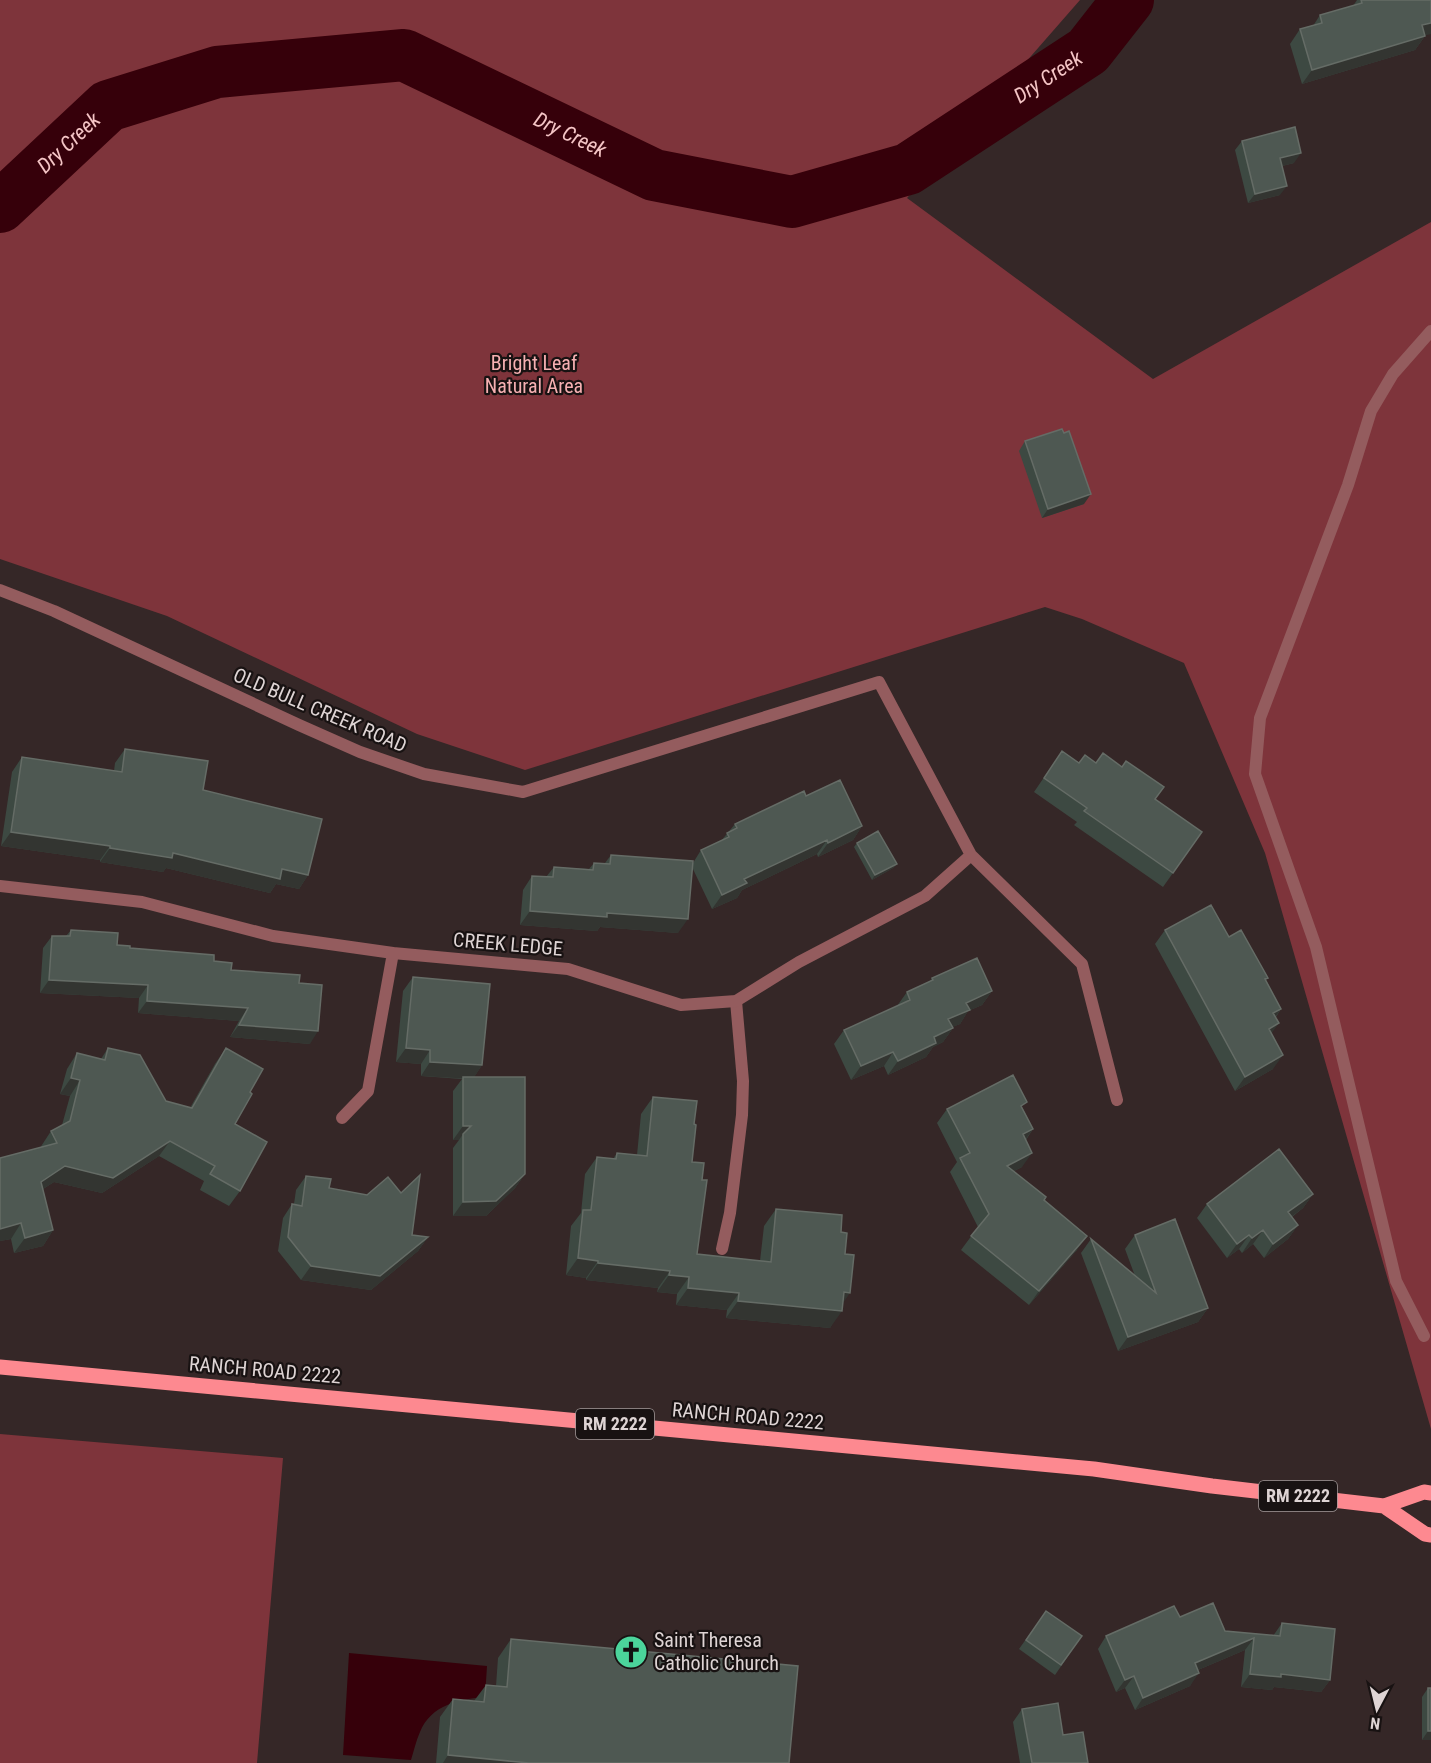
<svg xmlns="http://www.w3.org/2000/svg" width="1431" height="1763" font-family="'Roboto Condensed',sans-serif">
	<style>
		.green { fill: #7e343b }
		.water { fill: #36000a }
		.lines { fill: none; stroke-linecap: round; stroke-linejoin: round }
		.river { stroke: #36000a; stroke-width: 52 }
		.lane { stroke: #945c5e; stroke-width: 12 }
		.street { stroke: #945c5e; stroke-width: 12 }
		.primary { stroke: #fd8990; stroke-width: 15 }
		.wall { fill: #3d4942 }
		.shaded-wall { fill: #333531 }
		.building { fill: #4e5852; stroke: #656c66; stroke-width: 1.5 }
		.labels { text-anchor: middle; stroke-width: 4.5; stroke-linejoin: round; paint-order: stroke }
		.shield { fill: #181212; stroke: #a39a9a; stroke-width: 1.5 }
		.shield-label { font-size: 18px; font-weight: bold; fill: #ded4d4 }
		.park-label { font-size: 20px; fill: #f6b0b2; stroke: #181212 }
		.street-label { font-size: 20px; fill: #ded4d4; stroke: #181212 }
		.poi-label { font-size: 20px; fill: #ded4d4; stroke: #181212; text-anchor: start }
		.water-label { font-size: 21px; font-style: italic; fill: #f5c5c6; stroke: #181212 }
	</style>
	<rect width="100%" height="100%" fill="#352727"/>
	<path class="green" d="M0,0H1080L907,198L1153,379L1431,222V1429L1265,853L1184,663L1082,619L1045,607L525,770L417,734L167,616L0,559Z
		M0,1434L283,1458L257,1763H0Z"/>
	<path class="water" d="M349,1653L487,1666L485,1697C459,1699 431,1705 420,1732C416,1741 414,1750 411,1760L343,1755Z"/>
	<g class="lines">
		<path class="river" id="s1" d="M0,207L108,106L217,72L404,55L654,175L792,202L908,169L1088,51L1128,0"/>
		<path class="lane" d="M722,1249L730,1213L742,1115L743,1081L736,1001
			M1424,1336L1396,1281L1316,947L1255,774L1260,718L1348,485L1371,411L1393,374L1431,331"/>
		<path class="street" d="M0,590L54,611L299,725L360,752L424,774L523,792L879,682L971,855L1082,964L1117,1100
			M0,886L142,902L273,936L393,953L568,969L681,1005L736,1001L799,962L925,896L971,855
			M342,1118L368,1091L393,953"/>
		<path class="primary" d="M0,1367L1094,1469L1212,1486L1384,1506L1424,1492L1431,1493
			M1384,1506L1425,1534L1431,1535"/>
	</g>
	<path class="wall" d="M1357,0H1431L1425,36L1415,50L1302,84L1290,44L1300,29L1313,26L1320,15L1353,6Z
		M1242,141L1294,163L1282,166L1280,195L1248,203L1235,150Z
		M1025,441L1084,504L1042,518L1019,451Z
		M125,749L203,790L308,875L299,889L276,884L270,893L166,868L163,872L100,862V860L1,846L12,772L22,757L114,771L115,763Z
		M1062,751L1079,763H1096L1155,799L1202,832L1163,887L1074,825L1077,822L1034,792Z
		M806,796L862,826L853,840L818,857L817,854L742,890L737,898L712,909L692,867L678,933L600,927L597,931L520,925L523,890L532,876L546,877L554,867L589,869L594,863H605L611,855L693,863L701,850L721,841L735,824Z
		M857,843L897,864L893,868L872,880L854,847Z
		M71,930L130,948L214,961L231,970L299,983L310,1044L230,1037L239,1021L138,1013L139,998L40,993L43,948L52,936H66Z
		M1165,930L1229,937L1268,978L1266,980L1281,1009L1276,1017L1271,1033L1273,1069L1235,1091L1155,944Z
		M413,977L482,1065L474,1077L525,1174L515,1188L486,1216H453V1148L459,1140H453V1091L462,1079L421,1076V1064L396,1062L403,991Z
		M932,978L992,991L982,1005L968,1011L960,1024L952,1027L953,1028L943,1042L933,1047L926,1057L888,1075L884,1066L851,1080L834,1044L844,1030L897,1006L907,992L930,981Z
		M108,1048L166,1101L190,1108L215,1064L226,1048L250,1092L235,1124L240,1191L229,1206L200,1190L204,1181L159,1156L102,1193L54,1182L43,1189L53,1230L43,1246L14,1253L11,1239L0,1241V1158L40,1148L51,1131L62,1125L70,1096L60,1094L67,1069L77,1053L101,1059Z
		M653,1097L694,1124L692,1162L702,1180L697,1254L760,1261L764,1226L776,1209L841,1232L845,1254L843,1304L830,1328L726,1318L727,1310L676,1305L677,1294L657,1292L658,1288L586,1280V1278L566,1275L571,1226L581,1213L585,1174L597,1157L613,1159L617,1153L637,1155L641,1114Z
		M947,1109H1023L1033,1129L1026,1140L1022,1167L1014,1171L1045,1200L1077,1250L1029,1305L961,1250L978,1227L950,1172L957,1162L937,1123Z
		M306,1176L412,1235L428,1237L418,1251L371,1290L301,1280L278,1251L283,1218L292,1204H294L296,1190Z
		M1313,1194L1303,1208L1292,1217L1298,1225L1288,1239L1264,1258L1253,1244L1242,1253L1239,1249L1227,1258L1197,1218L1207,1204Z
		M1135,1235L1208,1308L1198,1322L1118,1351L1081,1253L1091,1239L1135,1276L1125,1249Z
		M1046,1611L1082,1636L1055,1675L1019,1649Z
		M1180,1617L1225,1631L1273,1636L1282,1623L1330,1680L1321,1692L1274,1687L1272,1690L1241,1687L1245,1650L1198,1670L1190,1686L1135,1710L1125,1688L1116,1692L1098,1649L1106,1636Z
		M511,1639L789,1763H436L440,1717L453,1699L474,1701L486,1685L496,1686L498,1658Z
		M1428,1688L1431,1740H1422V1697Z
		M1022,1709L1063,1735L1088,1763H1020L1013,1722Z"/>
	<path class="shaded-wall" d="M1431,23V34L1412,39L1422,25Z
		M1425,36L1415,50L1302,84L1312,70Z
		M1301,153L1294,163L1274,168L1280,158Z
		M1287,186L1280,195L1248,203L1255,194Z
		M1091,494L1084,504L1042,518L1048,509Z
		M862,826L853,840L818,857L828,843Z
		M11,832L110,846L100,860L1,846Z
		M827,840L817,854L742,890L737,898L712,909L722,895L744,879Z
		M110,848L173,853L282,869L308,875L299,889L276,884L270,893L166,868L163,872L100,862Z
		M897,864L893,868L872,880L875,875Z
		M530,911L607,913L688,919L678,933L600,927L597,931L520,925Z
		M49,980L148,985L139,998L40,993Z
		M992,991L982,1005L968,1011L960,1024L939,1033L948,1019L966,1003Z
		M147,1001L248,1008L239,1021L138,1013Z
		M1281,1009L1271,1023L1273,1013Z
		M1279,1023L1269,1037V1029Z
		M239,1025L318,1031L310,1044L230,1037Z
		M953,1028L943,1042L933,1047L926,1057L888,1075L898,1061L934,1037Z
		M406,1048L430,1050L421,1064L396,1062Z
		M893,1052L884,1066L851,1080L861,1066Z
		M1283,1055L1273,1069L1235,1091L1245,1077Z
		M430,1062L482,1065L473,1079L421,1076Z
		M71,1078L80,1080L70,1096L60,1094Z
		M463,1126H471L463,1134L459,1140H453Z
		M1033,1129L1023,1143V1134Z
		M170,1141L159,1156L102,1193L54,1182L30,1197L41,1182L65,1166Z
		M1032,1153L1022,1167L997,1180L1007,1166Z
		M525,1174L515,1188L486,1216H453L463,1202Z
		M1313,1194L1303,1208L1279,1226L1288,1212Z
		M21,1223L11,1239L0,1241V1229Z
		M1298,1225L1288,1239L1264,1258L1273,1244Z
		M53,1230L43,1246L14,1253L25,1238Z
		M1263,1230L1253,1244L1242,1253L1252,1238Z
		M1249,1235L1239,1249L1227,1258L1237,1244Z
		M1087,1236L1077,1250L1029,1305L1039,1291Z
		M428,1237L418,1251L371,1290L301,1280L311,1266Z
		M578,1258L598,1261L586,1278L566,1275Z
		M598,1263L670,1271L658,1288L586,1280Z
		M669,1275L689,1277L677,1294L657,1292Z
		M688,1288L739,1293L727,1310L676,1305Z
		M844,1292L850,1293L838,1310Z
		M738,1301L842,1311L830,1328L726,1318Z
		M1208,1308L1198,1322L1118,1351L1128,1337Z
		M1254,1638L1245,1650L1186,1675L1195,1663Z
		M1199,1673L1190,1686L1135,1710L1143,1698Z
		M1250,1674H1281L1330,1680L1321,1692L1274,1687L1272,1690L1241,1687Z
		M1134,1676L1125,1688L1116,1692L1125,1680Z
		M1428,1731H1431V1740H1422Z
		M448,1755L529,1763H443Z"/>
	<path class="building" d="M1361,0H1431V23L1422,25L1425,36L1312,70L1300,29L1322,23L1320,15L1362,3Z
		M1295,127L1301,153L1280,158L1287,186L1255,194L1242,141Z
		M1062,429L1064,433L1069,431L1091,494L1048,509L1025,441Z
		M125,749L208,761L203,790L322,819L308,875L282,869L280,879L173,853L172,858L110,848V846L11,832L22,757L122,772Z
		M1062,751L1079,763L1085,755L1096,763L1103,753L1122,767L1126,761L1164,787L1155,799L1202,832L1173,873L1084,811L1087,808L1044,778Z
		M840,780L862,826L828,843L827,840L744,879L747,883L722,895L701,850L729,837L727,833L737,828L735,824L804,791L806,796Z
		M878,831L897,864L875,875L857,843Z
		M611,855L693,861L688,919L607,913V917L530,911L532,876L553,877L554,867L593,870L594,863L610,864Z
		M1211,905L1229,937L1241,930L1268,978L1265,979L1281,1009L1273,1013L1279,1023L1269,1029L1283,1055L1245,1077L1165,930Z
		M71,930L118,933L117,945L130,946V948L214,955V961L232,963L231,970L300,975L299,983L322,985L318,1031L239,1025L248,1008L147,1001L148,985L49,980L52,936H70Z
		M977,958L992,991L966,1003L970,1010L948,1019L953,1028L934,1037L936,1043L898,1061L893,1052L861,1066L844,1030L910,1000L907,992L933,980L932,978Z
		M413,977L490,984L482,1065L430,1062V1050L406,1048Z
		M108,1048L140,1055L166,1101L192,1108L226,1048L263,1069L250,1092L252,1094L235,1124L267,1142L240,1191L210,1174L215,1166L170,1141L113,1178L65,1166L41,1182L53,1230L25,1238L21,1223L0,1229V1158L57,1143L51,1131L70,1121L80,1080L71,1078L77,1053L105,1060Z
		M1013,1075L1027,1102L1021,1106L1033,1129L1023,1134L1032,1153L1007,1166L1046,1197L1044,1200L1087,1236L1039,1291L971,1236L989,1214L960,1158L970,1153L947,1109Z
		M463,1077H525V1174L496,1201L463,1202V1134L471,1126H463Z
		M653,1097L697,1101L694,1124L696,1125L692,1162L704,1163L702,1180H707L697,1254L771,1262L776,1209L842,1215L841,1232L847,1233L845,1254L854,1255L850,1293L844,1292L842,1311L738,1301L739,1293L688,1288L689,1277L669,1275L670,1271L598,1263V1261L578,1258L583,1210H591L597,1157L616,1159L617,1153L647,1156Z
		M1279,1149L1313,1194L1288,1212L1298,1225L1273,1244L1263,1230L1252,1238L1249,1235L1237,1244L1207,1204Z
		M420,1175L412,1235L428,1237L380,1276L311,1266L288,1237L292,1204L302,1206L306,1176L331,1179L329,1188L367,1195L388,1177L401,1193Z
		M1175,1219L1208,1308L1128,1337L1091,1239L1156,1293L1135,1235Z
		M1213,1603L1225,1631L1280,1636L1282,1623L1335,1629L1330,1680L1281,1674V1677L1250,1674L1254,1638L1195,1663L1199,1673L1143,1698L1134,1676L1125,1680L1106,1636L1174,1606L1180,1617Z
		M1046,1611L1082,1636L1061,1665L1026,1640Z
		M511,1639L798,1666L789,1763H529L448,1755L453,1699L484,1702L486,1685L507,1687Z
		M1428,1688H1431V1731H1428Z
		M1058,1703L1063,1735L1083,1732L1088,1763H1032L1022,1709Z"/>
	<defs>
		<g id="church-disc" transform="scale(1.725)"><circle r="9.5" fill="#4bd49b" stroke="#181212"/><path d="M-1.2-6h2.4v3.5h3.3v2.4h-3.3V6h-2.4V-.1h-3.3v-2.4h3.3Z" fill="#111"/></g>
	</defs>
	<g fill-rule="evenodd">
		<use href="#church-disc" x="631" y="1652"/>
	</g>
	<g class="labels">
		<g class="shield">
			<rect x="576" y="1409" width="78" height="30" rx="4.5"/>
			<rect x="1259" y="1481" width="78" height="30" rx="4.5"/>
		</g>
		<g class="shield-label">
			<text x="615" y="1430">RM 2222</text>
			<text x="1298" y="1502">RM 2222</text>
		</g>
		<g class="park-label">
			<text x="534" y="370">Bright Leaf<tspan x="534" dy="23">Natural Area</tspan></text>
		</g>
		<g class="street-label">
			<text transform="translate(320 710) rotate(23)" y="7">OLD BULL CREEK ROAD</text>
			<text transform="translate(508 944) rotate(5)" y="7">CREEK LEDGE</text>
			<text transform="translate(265 1370) rotate(5)" y="7">RANCH ROAD 2222</text>
			<text transform="translate(748 1416) rotate(5)" y="7">RANCH ROAD 2222</text>
		</g>
		<g class="poi-label">
			<text x="654" y="1647">Saint Theresa<tspan x="654" dy="23">Catholic Church</tspan></text>
		</g>
		<g class="water-label">
			<text dy="7" stroke="none"><textPath href="#s1" startOffset="1156">Dry Creek</textPath></text>
			<text dy="7" stroke="none"><textPath href="#s1" startOffset="634">Dry Creek</textPath></text>
			<text dy="7" stroke="none"><textPath href="#s1" startOffset="94">Dry Creek</textPath></text>
		</g>
	</g>
	<g transform="translate(1377 1709) rotate(187)" stroke="#181212" stroke-width="4.5" paint-order="stroke">
	<path d="M0-4.5L10 22L0 15L-10 22Z" fill="#ded4d4"/>
	<text y="-9" font-size="16" font-weight="bold" text-anchor="middle" fill="#ded4d4">N</text>
	</g>
</svg>
